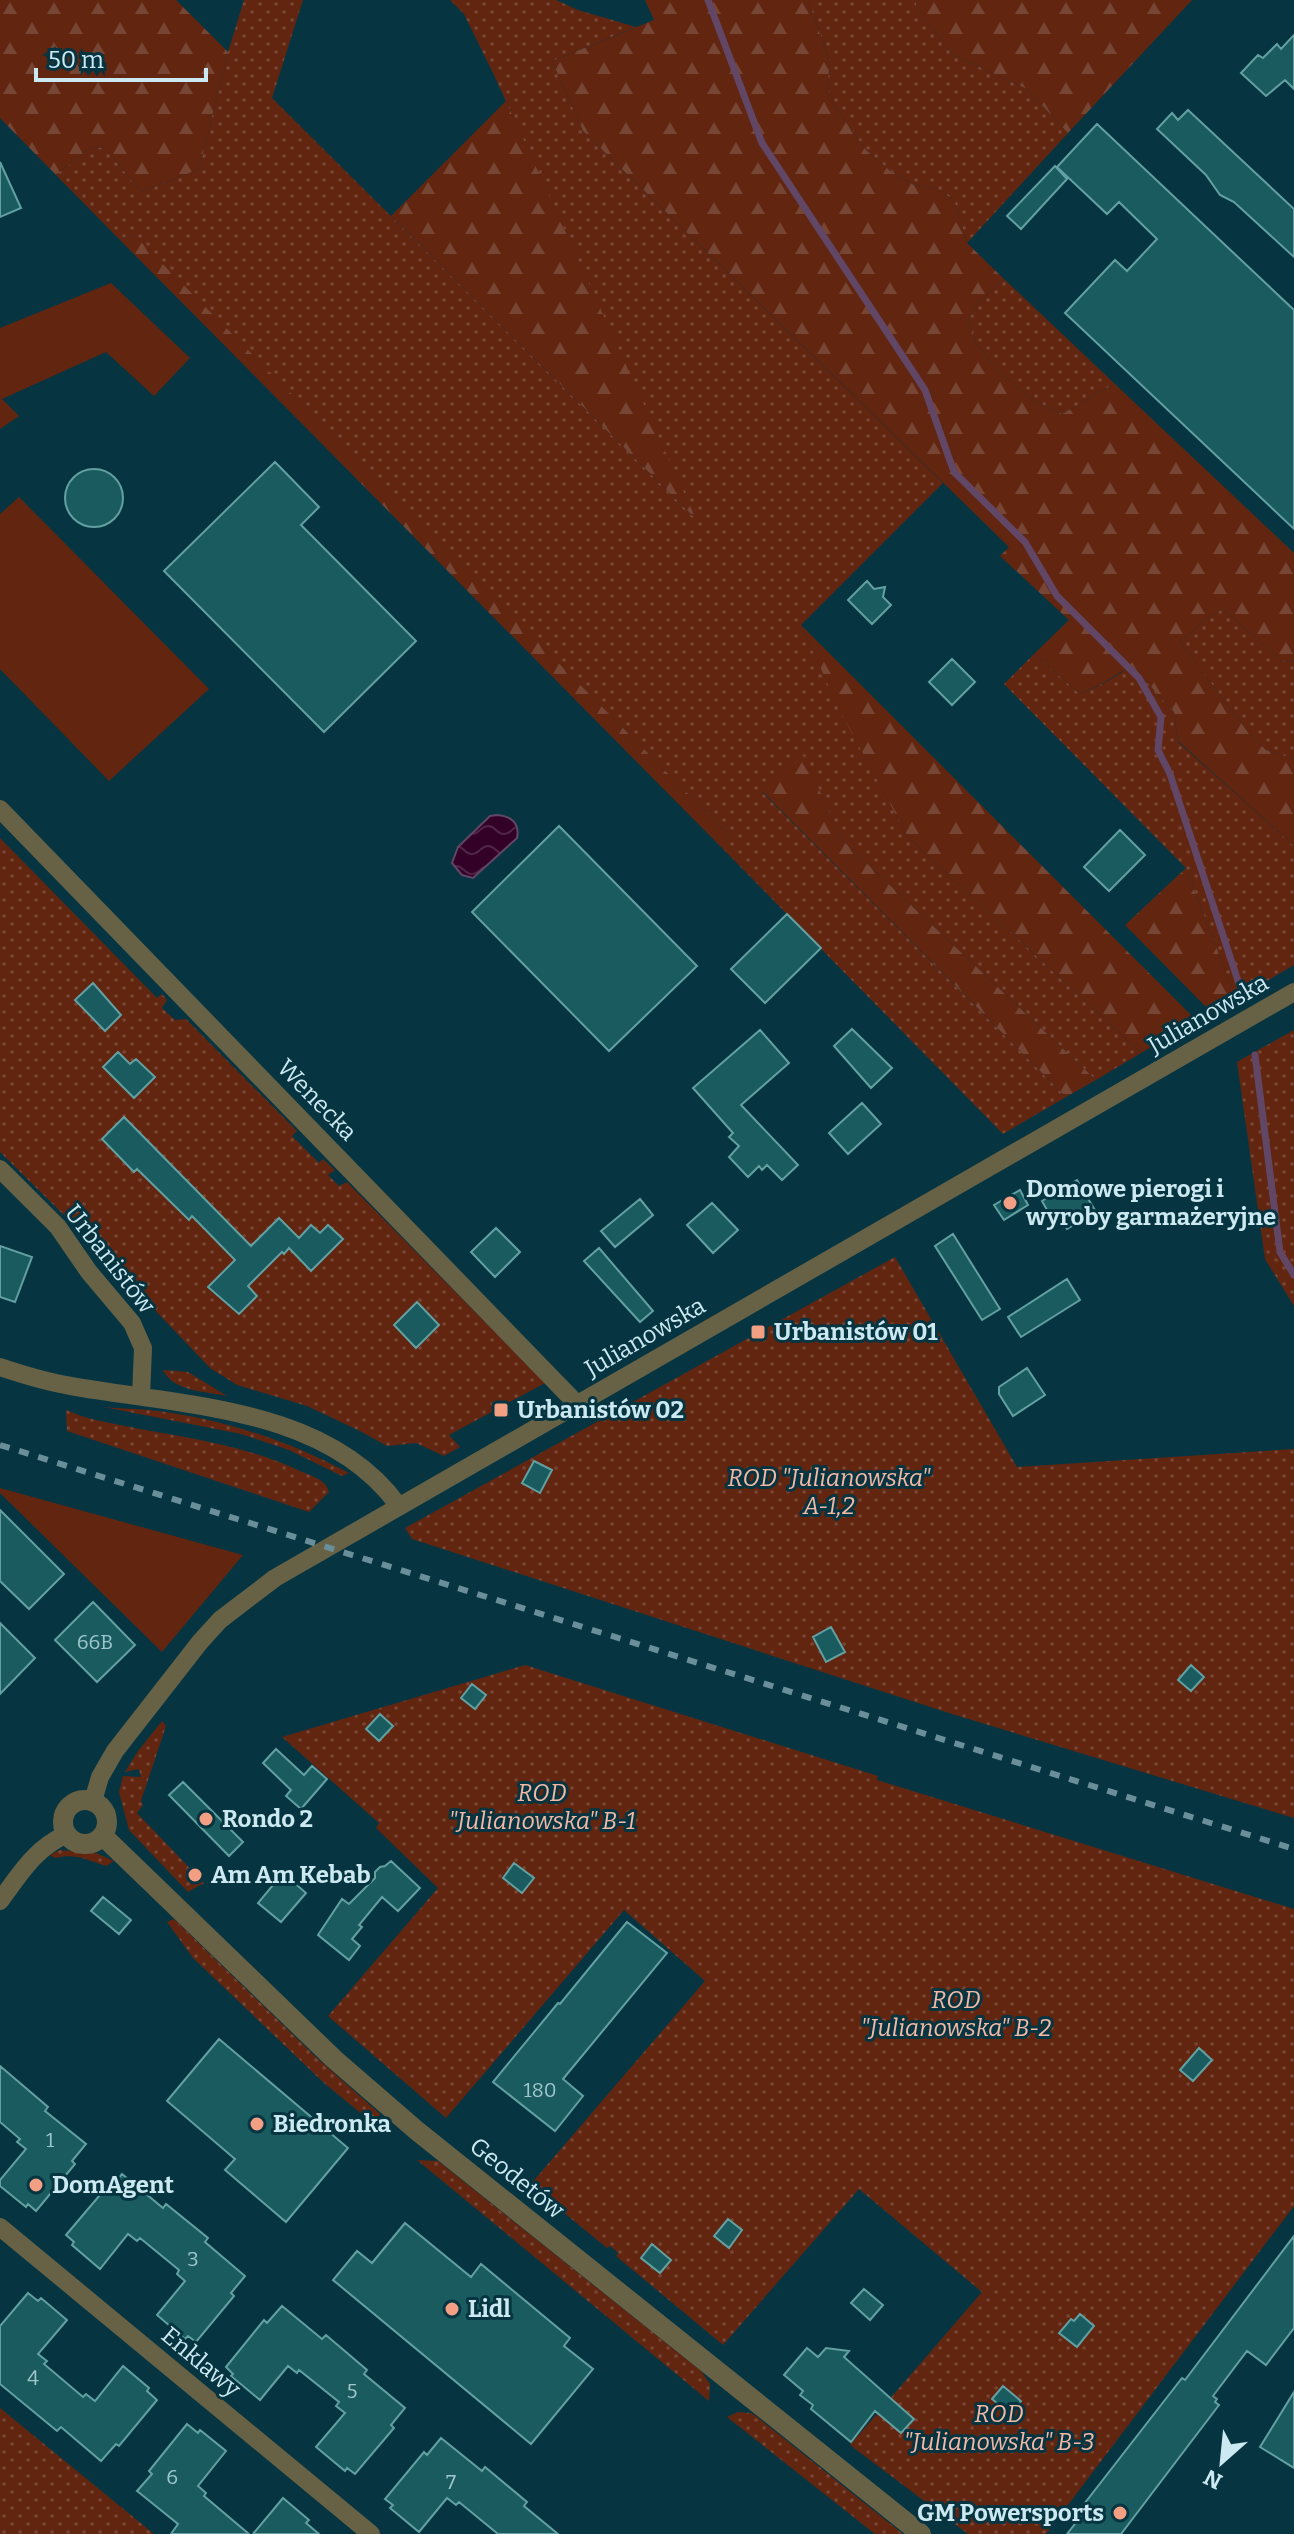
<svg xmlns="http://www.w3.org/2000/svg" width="1294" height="2534" font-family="Bitter,serif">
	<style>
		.grass { fill: url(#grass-dots) }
		.forest { fill: url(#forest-firs) }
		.park { fill: #612510 }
		.water { fill: url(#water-waves); stroke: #614665; stroke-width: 2 }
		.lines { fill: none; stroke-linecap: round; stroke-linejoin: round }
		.stream { stroke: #614665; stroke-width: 7 }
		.building { fill: #195b5e; stroke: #62a0a2; stroke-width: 2 }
		.minor { stroke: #676246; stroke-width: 18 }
		.tertiary { stroke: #676246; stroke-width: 20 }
		.rail { stroke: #6a8f9a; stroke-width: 6; stroke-dasharray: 10 10; stroke-linecap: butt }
		.poi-dot { fill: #f39f84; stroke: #063541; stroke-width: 3 }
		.labels { text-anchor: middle; stroke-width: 6; stroke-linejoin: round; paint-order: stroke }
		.number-label { font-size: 20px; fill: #9fc6cd }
		.street-label { font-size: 24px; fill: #cce9f2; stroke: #063541 }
		.poi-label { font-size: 24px; font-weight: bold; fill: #cce9f2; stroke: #063541; text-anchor: start }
		.park-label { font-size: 24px; font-style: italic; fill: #f4b8a5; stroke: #063541 }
	</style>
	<defs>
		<pattern id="grass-dots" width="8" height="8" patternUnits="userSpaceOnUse" patternTransform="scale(2)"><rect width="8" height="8" fill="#612510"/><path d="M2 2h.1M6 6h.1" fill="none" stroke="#764533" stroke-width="1.8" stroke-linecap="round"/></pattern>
		<pattern id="forest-firs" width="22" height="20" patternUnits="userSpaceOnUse" patternTransform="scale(2)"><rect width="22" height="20" fill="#612510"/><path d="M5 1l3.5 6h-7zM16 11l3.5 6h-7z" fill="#764533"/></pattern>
		<pattern id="water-waves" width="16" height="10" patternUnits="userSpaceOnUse" patternTransform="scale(2)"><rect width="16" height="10" fill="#330028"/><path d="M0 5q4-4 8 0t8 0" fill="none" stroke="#4f2548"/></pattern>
	</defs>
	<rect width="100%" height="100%" fill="#063541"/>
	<path class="grass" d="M244,0H303L272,98L694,517L494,75L464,14L450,0H556L578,10L636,27L552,61L583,131L943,483L801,625L841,712L908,837L1141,1053L1096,1080L842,840L804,757L762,792L1066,1097L1003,1134L722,848L732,838L136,238L130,236L119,239L56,175L91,147L105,148L141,192L199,169L228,52Z
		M808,0H917L916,6L952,54L1027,89L1068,133L967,243L954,200L935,188L914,185L889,170L866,150L834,105L827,86L830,62Z
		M1004,279L1116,385C1095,391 1082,405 1062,414L1029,398L996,368L976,344L969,319L977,304Z
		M1223,609L1282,661L1294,662V759L1266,750L1250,735L1180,642L1211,615Z
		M1034,654L1079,693C1099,689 1114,676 1132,666L1174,712L1178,742L1294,846V965L1236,999L1186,868L1004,684Z
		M0,838L157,998L162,994L167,1000L162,1008L175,1020L186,1019L297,1131L292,1136L319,1163L323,1159L335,1170L328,1175L339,1186L347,1182L545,1383L449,1435L460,1447L444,1456L416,1443L387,1446L360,1431L307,1406L237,1385L210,1368L89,1241C87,1226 81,1220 66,1217L0,1152Z
		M1294,1030V1306L1265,1259L1237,1062Z
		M895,1257L1017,1467L1294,1449V1818L952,1714L412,1539L405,1528Z
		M163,1370L188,1372L227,1396C205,1391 174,1392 163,1370Z
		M104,1407C126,1409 150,1409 172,1413C235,1423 293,1443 349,1473L342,1476L289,1450L241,1434Z
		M66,1410C76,1414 86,1418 96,1420C165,1436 235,1440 300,1471C311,1476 326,1479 329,1492L309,1512L67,1431Z
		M525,1665L878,1776L877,1780L1294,1909V2206L1046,2534H968L850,2445L982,2292L859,2189L723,2345L616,2256L618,2253L610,2246L607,2248L530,2185L705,1981L624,1910L446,2118L328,2016L438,1888L376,1828L379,1823L282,1737Z
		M162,1721L166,1726L141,1801L143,1805L137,1813L204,1883L188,1892L129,1830L119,1792L123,1776L141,1777L139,1769L125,1772L138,1751Z
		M59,1850L96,1853L114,1861L106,1866C87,1860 75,1853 55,1858L50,1855Z
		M174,1919L317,2058L380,2114L379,2117L384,2125L385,2133L324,2083L193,1958L167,1922Z
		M417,2160L438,2161L701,2371L710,2384L709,2401Z
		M0,2408L154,2534H0Z
		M738,2412L751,2413L757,2417L903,2534H875L727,2417Z"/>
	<path class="forest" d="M0,0H176L228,52L199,169L141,192L105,148L91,147L56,175L0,118Z
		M645,0H808L830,62L827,86L834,105L866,150L889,170L914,185L935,188L954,200L967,243L1004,279L977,304L969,319L976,344L996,368L1029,398L1062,414C1082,405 1095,391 1116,385L1294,553V662L1282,661L1223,609L1211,615L1180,642L1250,735L1266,750L1294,759V846L1178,741L1174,712L1132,666C1113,675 1099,689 1079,693L1034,654L1069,620L1000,556L1009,547L583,131L552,61L654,20Z
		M917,0H1192L1068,133L1027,89L952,54L916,6Z
		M506,101L696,519L391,216Z
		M130,236L136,237L733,839L722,848L119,239Z
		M801,625L1191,1015L1195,1021L1141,1053L908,837L841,713Z
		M804,756L842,840L1096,1080L1066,1097L762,791Z
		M1186,868L1236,999L1212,1013L1125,925Z"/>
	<path class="park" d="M111,283L190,358L154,396L106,352L2,399L19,416L0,429V328Z
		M19,497L209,689L109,781L0,669V514Z
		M0,1488L243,1555L162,1652L0,1493Z"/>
	<path class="water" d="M497,815C511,816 520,823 517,838L473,878L462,875L452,863L458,847L490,816Z"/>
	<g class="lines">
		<path class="stream" d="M708,0L762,143L925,390L954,472L1025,542L1057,596L1139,678L1161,717L1158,750L1170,774L1239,984
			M1255,1055L1280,1252L1294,1275"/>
	</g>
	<path class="building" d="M1294,35V89L1285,80L1266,96L1241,73L1258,55L1263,58L1277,44L1281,49Z
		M1188,110L1294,209V257L1234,202L1220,195L1206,175L1157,129L1172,113L1178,120Z
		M1097,124L1294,310V529L1065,313L1115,260L1127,271L1157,239L1119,202L1107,214L1057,167Z
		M0,162L21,208L0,217Z
		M1055,166L1067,179L1021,229L1007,216Z
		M275,462L319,507L301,525L416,641L324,732L164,571Z
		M65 498a29 29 0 1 1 58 0a29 29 0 1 1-58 0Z
		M867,581L874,589L885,587L883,597L891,605L872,624L848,600Z
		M952,659L975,682L952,705L929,682Z
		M559,826L697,966L609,1051L472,912Z
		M1120,830L1145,855L1109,891L1084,867Z
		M787,914L821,948L765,1003L731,969Z
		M93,983L121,1015L105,1031L75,1000Z
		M852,1029L892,1068L871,1088L834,1046Z
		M760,1030L789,1063L741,1105L798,1165L782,1180L767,1165L762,1170L759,1166L748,1177L729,1157L739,1146L729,1137L733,1133L693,1088Z
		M118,1052L130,1064L136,1059L155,1077L134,1098L103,1067Z
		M862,1103L881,1124L848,1154L829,1133Z
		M124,1117L251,1246L279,1218L299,1238L311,1225L320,1233L328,1225L343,1239L311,1271L289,1248L284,1254L282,1252L248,1286L257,1296L239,1314L208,1287L235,1260L192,1216L189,1220L137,1169L134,1172L102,1139Z
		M1077,1180L1096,1212L1067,1229L1061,1221L1055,1224L1042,1201Z
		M1020,1190L1028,1205L1004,1220L994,1205Z
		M640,1199L653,1215L615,1247L601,1231Z
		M712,1203L738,1230L713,1253L687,1225Z
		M496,1228L520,1252L495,1277L471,1252Z
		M953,1234L1000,1309L982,1320L935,1246Z
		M0,1246L32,1257L15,1302L0,1297Z
		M599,1248L653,1311L640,1322L584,1261Z
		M1067,1279L1080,1300L1021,1337L1008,1317Z
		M417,1302L439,1325L416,1348L394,1325Z
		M1027,1368L1045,1395L1013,1416L999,1394V1387Z
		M534,1461L552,1470L540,1493L522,1483Z
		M0,1510L64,1574L29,1609L0,1581Z
		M93,1602L135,1645L97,1682L55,1640Z
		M0,1623L35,1658L0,1694Z
		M831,1627L845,1652L826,1662L813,1637Z
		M1191,1665L1204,1677L1191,1691L1178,1680Z
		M472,1684L486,1695L475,1709L461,1698Z
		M380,1714L393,1726L379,1741L366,1729Z
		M276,1749L304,1775L312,1766L327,1779L301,1809L286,1796L291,1790L263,1763Z
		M183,1782L243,1842L229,1856L169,1795Z
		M391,1861L420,1888L398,1911L382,1897L359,1925L362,1927L352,1939L360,1946L349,1960L318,1935L342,1899L349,1904L375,1878V1872L380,1867L385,1866Z
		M514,1863L534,1878L522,1893L503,1878Z
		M283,1873L306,1893L281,1922L258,1903Z
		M103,1897L131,1920L119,1934L91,1911Z
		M627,1922L667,1953L563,2079L583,2096L555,2131L493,2082L558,2003L560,2004Z
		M219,2039L348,2148L286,2222L225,2170L235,2159L167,2101Z
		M1199,2048L1212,2060L1193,2081L1180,2070Z
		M0,2066L48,2107L45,2111L86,2144L72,2161L75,2164L36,2211L28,2204L26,2207L0,2186V2180L26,2149L17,2142L20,2139L0,2122Z
		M122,2174L163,2208L166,2204L208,2238L205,2242L245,2276L231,2293L234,2296L196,2342L188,2336L185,2339L157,2315L185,2281L177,2274L179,2270L140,2238L137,2241L128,2234L100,2269L72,2245L74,2242L66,2235L105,2189L108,2192Z
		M728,2219L742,2230L729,2248L714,2236Z
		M405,2223L471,2277L481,2264L570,2338L564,2346L593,2369L531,2444L333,2280L357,2251L372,2263Z
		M1294,2236V2328L1266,2365L1247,2351L1213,2396L1217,2399L1215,2402L1219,2405L1121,2534H1067L1078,2520L1074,2517L1182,2378L1185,2380Z
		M652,2244L671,2260L660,2273L641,2258Z
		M864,2289L883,2305L870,2320L851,2303Z
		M28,2293L38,2301L41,2298L67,2320L38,2354L47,2361L44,2364L83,2397L86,2394L95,2401L123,2366L149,2388L147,2391L157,2400L119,2446L116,2444L101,2461L61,2427L57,2431L0,2384V2326Z
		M282,2306L322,2339L326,2335L367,2370L364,2374L405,2408L391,2425L394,2428L355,2474L347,2468L345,2471L316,2447L345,2413L336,2406L339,2402L299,2370L297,2373L288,2366L260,2400L231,2376L233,2374L226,2367L264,2320L267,2323Z
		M1080,2314L1094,2326L1077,2347L1059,2333L1071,2319L1074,2321Z
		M807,2348L818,2357L826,2348L849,2351L844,2357L914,2419L901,2433L875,2411L851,2442L811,2409L813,2405L800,2395L803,2391L784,2375Z
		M1003,2386L1021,2401L1010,2414L992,2399Z
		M1294,2392V2468L1260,2447Z
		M187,2424L198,2433L200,2430L226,2451L198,2486L206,2493L204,2496L249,2534H171L178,2524L137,2491L152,2474L149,2471Z
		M441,2438L482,2471L485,2467L527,2502L524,2506L558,2534H498L459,2502L456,2505L447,2498L419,2532L390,2508L393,2505L385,2499L424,2452L427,2455Z
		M283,2498L309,2520L306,2523L319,2534H253Z"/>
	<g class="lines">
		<path class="minor" d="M0,809L577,1404
			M0,1169L58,1227L89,1272L132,1323L143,1348L141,1396
			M0,1367C24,1375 47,1382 71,1386C181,1406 326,1406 398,1505
			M93,1801L100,1777L115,1751L200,1642L220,1620L275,1578L1294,992
			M0,1901C20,1874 35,1848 67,1834
			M0,2227L371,2534"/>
		<path class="tertiary" d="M63 1822a22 22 0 1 1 44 0a22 22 0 1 1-44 0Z
			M103,1836L334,2059L416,2130L921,2534"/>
		<path class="rail" d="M0,1445L1294,1849"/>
	</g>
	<g class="poi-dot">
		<circle cx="1010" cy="1203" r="8"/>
		<rect x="750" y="1324" width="16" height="16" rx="4"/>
		<rect x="493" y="1402" width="16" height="16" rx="4"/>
		<circle cx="206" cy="1819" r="8"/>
		<circle cx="195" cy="1875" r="8"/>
		<circle cx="257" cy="2124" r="8"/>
		<circle cx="36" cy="2185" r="8"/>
		<circle cx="452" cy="2309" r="8"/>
		<circle cx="1120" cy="2513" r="8"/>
	</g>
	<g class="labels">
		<g class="number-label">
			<text x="95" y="1649">66B</text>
			<text x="540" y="2097">180</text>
			<text x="50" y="2147">1</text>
			<text x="193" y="2266">3</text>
			<text x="33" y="2385">4</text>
			<text x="352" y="2398">5</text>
			<text x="172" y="2484">6</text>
			<text x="451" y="2489">7</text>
		</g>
		<g class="street-label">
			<text transform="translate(1208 1014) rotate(-30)" y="8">Julianowska</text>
			<text transform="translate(317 1100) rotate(46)" y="8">Wenecka</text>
			<text transform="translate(110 1259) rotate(52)" y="8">Urbanistów</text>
			<text transform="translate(645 1337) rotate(-30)" y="8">Julianowska</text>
			<text transform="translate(517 2178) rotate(39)" y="8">Geodetów</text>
			<text transform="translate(201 2362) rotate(40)" y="8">Enklawy</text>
		</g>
		<g class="poi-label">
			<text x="1026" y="1197">Domowe pierogi i<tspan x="1026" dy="28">wyroby garmażeryjne</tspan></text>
			<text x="774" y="1340">Urbanistów 01</text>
			<text x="517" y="1418">Urbanistów 02</text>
			<text x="222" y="1827">Rondo 2</text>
			<text x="211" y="1883">Am Am Kebab</text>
			<text x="273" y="2132">Biedronka</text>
			<text x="52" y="2193">DomAgent</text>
			<text x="468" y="2317">Lidl</text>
			<text x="1104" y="2521" text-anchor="end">GM Powersports</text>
		</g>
		<g class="park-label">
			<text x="829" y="1486">ROD "Julianowska"<tspan x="829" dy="28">A-1,2</tspan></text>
			<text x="542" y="1801">ROD<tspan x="542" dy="28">"Julianowska" B-1</tspan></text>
			<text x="956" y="2008">ROD<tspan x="956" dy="28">"Julianowska" B-2</tspan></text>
			<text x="999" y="2422">ROD<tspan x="999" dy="28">"Julianowska" B-3</tspan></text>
		</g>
	</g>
	<g transform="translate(1222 2462) rotate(207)" stroke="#063541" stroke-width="6" paint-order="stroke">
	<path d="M0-6L14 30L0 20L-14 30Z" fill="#cce9f2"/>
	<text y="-12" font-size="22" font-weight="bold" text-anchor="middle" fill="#cce9f2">N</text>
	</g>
	<path d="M36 68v12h170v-12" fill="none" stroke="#cce9f2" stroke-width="4"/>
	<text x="48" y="68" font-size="24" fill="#cce9f2" stroke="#063541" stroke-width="6" paint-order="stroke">50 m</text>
</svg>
